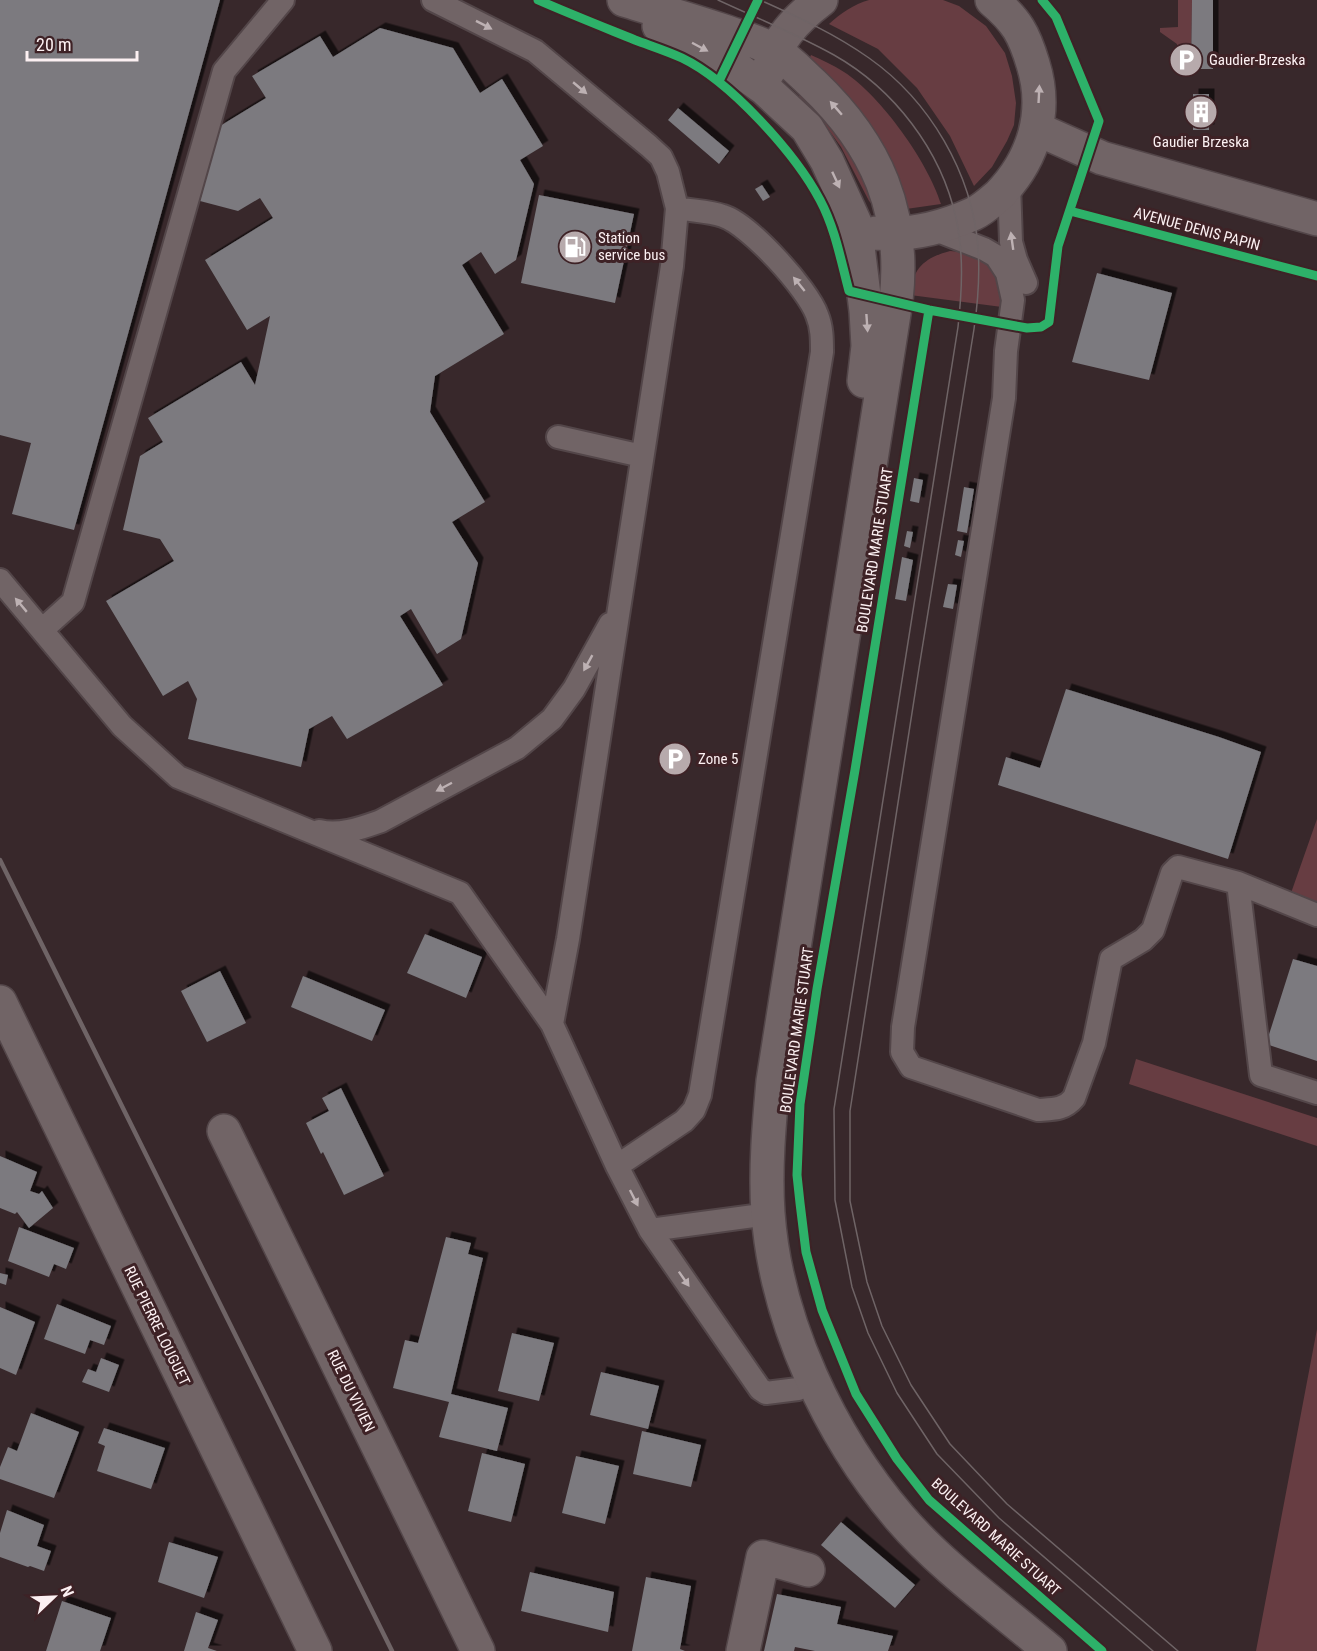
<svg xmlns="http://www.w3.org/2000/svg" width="1317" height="1651" font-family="'Roboto Condensed',sans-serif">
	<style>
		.green { fill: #673d42 }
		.building { fill: #7b7a7f; filter: url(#shadow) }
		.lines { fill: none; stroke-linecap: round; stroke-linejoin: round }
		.service-casing { stroke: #534649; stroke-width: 26 }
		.minor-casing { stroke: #534649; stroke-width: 36 }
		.tertiary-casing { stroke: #534649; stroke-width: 36 }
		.secondary-casing { stroke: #534649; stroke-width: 36 }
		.service { stroke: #716466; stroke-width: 22 }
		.minor { stroke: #716466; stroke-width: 33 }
		.tertiary { stroke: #716466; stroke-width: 33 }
		.secondary { stroke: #716466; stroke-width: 33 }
		.tram { stroke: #6f6466; stroke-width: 1.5 }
		.rail { stroke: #6f6466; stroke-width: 4.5 }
		.cycleway-casing { stroke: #3e2226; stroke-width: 13 }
		.cycleway { stroke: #2db169; stroke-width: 9 }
		.oneway { fill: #bdb1b3 }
		.labels { text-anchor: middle; stroke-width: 6; stroke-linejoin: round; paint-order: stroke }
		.poi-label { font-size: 15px; fill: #fcf0f2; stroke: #3e2226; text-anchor: start }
		.street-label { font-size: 15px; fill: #fcf0f2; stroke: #3e2226 }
	</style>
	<defs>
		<filter id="shadow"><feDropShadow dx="5.5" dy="-5.5" stdDeviation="0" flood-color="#0009"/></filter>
	</defs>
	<rect width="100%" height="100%" fill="#38282b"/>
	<path class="green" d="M869,0H943L959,6L986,26L1005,53L1012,76L1016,103L1014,125L1007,141L992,167L974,186L950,136L917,88L878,49L829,24C840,14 854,4 869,0Z
		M1178,0H1192L1191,69L1177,68V44L1160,32V28L1178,27Z
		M811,55C822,60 833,65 844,72C881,96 928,162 941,204L906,209L806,66Z
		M804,92L862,165L874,206L869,201L841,147L825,125L798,99L800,94Z
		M950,251C967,252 993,259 999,278C1002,287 1001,298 1002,307L910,295C913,268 924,258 950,251Z
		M1317,819V903L1291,893Z
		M1136,1059L1317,1118V1146L1129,1084Z
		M1317,1329V1651H1256Z"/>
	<path class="building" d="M0,0H220L74,530L12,514L31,443L0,435Z
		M1192,0H1213V69H1191Z
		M380,28L453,48L480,93L502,79L543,146L520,160L534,184L516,260L495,274L481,252L462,265L504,334L435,376L430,412L485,502L452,522L478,563L461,639L437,654L411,609L400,616L443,685L347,739L332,716L309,729L301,767L188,739L197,699L188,681L163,696L106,601L174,561L160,539L123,530L140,456L163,442L148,418L241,362L255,385L270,316L247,330L205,260L273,218L260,198L238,211L200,201L220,126L266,98L252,76L320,36L333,57Z
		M1193,94H1209V130H1193Z
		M678,108L729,151L719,164L668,120Z
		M762,185L770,197L763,201L755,189Z
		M539,195L634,214L615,303L521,283Z
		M1097,273L1172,293L1149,380L1072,362Z
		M914,478L923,480L919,503L910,501Z
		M964,487L974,489L967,533L957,531Z
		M907,531L913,532L910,548L904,546Z
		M958,540L964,541L961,557L955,555Z
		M902,557L913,560L906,601L895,599Z
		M948,584L957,585L953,609L943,607Z
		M1066,689L1219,737L1261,752L1228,859L998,785L1006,757L1040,768Z
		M425,934L482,957L466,998L407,973Z
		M1293,959L1317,966V1061L1266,1044Z
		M220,971L246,1023L207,1042L181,991Z
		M303,976L385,1010L372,1041L291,1007Z
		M341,1088L384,1176L344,1195L323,1152L321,1154L306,1123L329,1111L322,1098Z
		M0,1156L37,1172L30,1191L39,1194L42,1191L53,1208L29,1228L17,1212L15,1214L0,1208Z
		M19,1227L74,1248L66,1269L54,1264L49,1277L8,1261Z
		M446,1237L471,1243L468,1254L483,1258L451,1394L508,1408L497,1451L439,1437L449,1402L393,1388L405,1340L418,1343Z
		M0,1273L8,1275L6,1285L0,1283Z
		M57,1304L111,1326L104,1345L90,1340L85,1354L44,1339Z
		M0,1307L35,1322L16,1375L0,1368Z
		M512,1333L554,1343L539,1401L498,1391Z
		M101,1358L119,1365L109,1392L82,1382L88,1369L96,1372Z
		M601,1372L659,1386L648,1429L590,1415Z
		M31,1413L79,1432L54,1498L0,1479V1467L8,1447L17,1451Z
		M104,1428L165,1448L151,1489L97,1471L105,1446L98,1443Z
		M642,1431L701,1445L691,1487L633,1474Z
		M482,1453L525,1464L511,1522L468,1511Z
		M576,1456L619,1466L605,1524L562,1513Z
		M7,1510L44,1525L37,1546L51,1551L44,1571L30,1566L28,1567L0,1557V1533Z
		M841,1522L915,1585L895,1608L821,1545Z
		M169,1542L218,1557L204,1598L158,1582Z
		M530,1572L614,1592L608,1632L521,1611Z
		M646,1577L691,1586L680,1649L685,1651H632Z
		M777,1594L841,1607L837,1624L893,1636L888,1651H815L795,1647L794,1651H764Z
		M62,1601L111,1618L100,1651H46Z
		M196,1612L218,1620L208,1648L217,1651H184Z"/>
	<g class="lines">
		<g class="service-casing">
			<path id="service" d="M433,0L535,51L649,146L661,157L668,172L677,208L672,266L568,939L552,1024
				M1009,184L1011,242L1016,260L1026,283
				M933,229L984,249L996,256L1007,273L1013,300L1006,351L1004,398L903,1027L902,1052L911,1067L1038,1110C1053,1109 1064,1110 1074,1098L1094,1043L1111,959L1143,940L1153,930L1172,873L1178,867L1238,883L1317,915
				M558,437L642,456
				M0,580L122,726L178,777L460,893L552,1024L617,1166L650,1230L760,1389L766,1393L798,1389
				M42,630L73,602L224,71L283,0
				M319,831C340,836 361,828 381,821L517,748L552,719L574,689L610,624
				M1238,883L1261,1075L1317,1093
				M617,1166L684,1121L694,1110L700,1095L822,352C822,339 822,327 817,315C808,289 749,224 723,216C709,211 692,211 677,208
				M650,1230L768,1214"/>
		</g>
		<g class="minor-casing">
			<path id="minor" d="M224,1131L478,1651
				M743,1651L763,1557L808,1570"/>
		</g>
		<g class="tertiary-casing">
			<path id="tertiary" d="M0,1002L315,1651"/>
		</g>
		<g class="secondary-casing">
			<path id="secondary" d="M624,0C657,10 691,20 724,31C741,37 760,42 775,51C789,60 801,73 813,84C877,145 906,212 896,301L773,1081C769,1125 765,1169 768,1213C776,1322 830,1436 900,1518C942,1567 1001,1609 1050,1651
				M659,26L729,63L764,88L807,128L827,161L855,223L866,311L868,346L864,381
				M768,72C776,40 795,20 821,0
				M1037,129L1102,158L1317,219
				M876,233C910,236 942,228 973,214C982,210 992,201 999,195C1034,159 1048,112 1033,64C1024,34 1017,21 992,0"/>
		</g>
		<use href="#service" class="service"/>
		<use href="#minor" class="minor"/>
		<use href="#tertiary" class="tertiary"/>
		<use href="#secondary" class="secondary"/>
		<path class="tram" d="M718,0C757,18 796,34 834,55C894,89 941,150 956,218C964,254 962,291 958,327L834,1109L835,1200L852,1287L868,1333L897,1393L937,1454L999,1518L1153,1651
			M760,0C798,17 835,34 869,58C930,101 972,173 978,247C980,275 978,302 974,329L919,668L850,1111V1201L867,1282L882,1326L911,1385L950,1444L1007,1504L1178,1651"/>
		<path class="rail" d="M0,860L392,1651"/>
		<g class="cycleway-casing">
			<path id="cycleway" d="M538,0C570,14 603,27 635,40C651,46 667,51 682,58C730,81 795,153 820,200C835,228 841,261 849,291L929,310L1027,328L1041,327L1049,322L1058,246L1099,121L1056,17L1042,0
				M719,81L758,0
				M1070,211L1317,276
				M929,310L855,770L817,989L800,1104L797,1175L800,1203L806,1252L822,1310L856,1394L897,1459L929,1500L1102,1651"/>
		</g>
		<use href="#cycleway" class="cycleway"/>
	</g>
	<defs><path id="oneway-solid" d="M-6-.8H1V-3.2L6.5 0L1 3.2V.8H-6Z" transform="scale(1.5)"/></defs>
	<g class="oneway">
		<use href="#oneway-solid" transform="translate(484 25) rotate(27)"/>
		<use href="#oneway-solid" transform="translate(700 47) rotate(28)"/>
		<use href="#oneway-solid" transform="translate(580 88) rotate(40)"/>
		<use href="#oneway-solid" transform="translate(1039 94) rotate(-87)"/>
		<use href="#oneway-solid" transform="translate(836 108) rotate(-131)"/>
		<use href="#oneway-solid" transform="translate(836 180) rotate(65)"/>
		<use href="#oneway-solid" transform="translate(1012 241) rotate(-98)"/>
		<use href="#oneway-solid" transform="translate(799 284) rotate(-129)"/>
		<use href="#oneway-solid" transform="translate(867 323) rotate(86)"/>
		<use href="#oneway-solid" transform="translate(21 605) rotate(-130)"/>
		<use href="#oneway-solid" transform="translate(588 663) rotate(119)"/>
		<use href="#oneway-solid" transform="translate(444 787) rotate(152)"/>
		<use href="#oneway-solid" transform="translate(634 1198) rotate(63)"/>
		<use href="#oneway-solid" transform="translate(684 1279) rotate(55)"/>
	</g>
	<defs>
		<g id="parking-disc" transform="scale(1.725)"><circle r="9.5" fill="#b7aaac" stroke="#3e2226"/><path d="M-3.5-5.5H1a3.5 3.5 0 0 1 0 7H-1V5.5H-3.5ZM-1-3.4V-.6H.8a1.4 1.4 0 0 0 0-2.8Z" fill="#fff"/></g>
		<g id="building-disc" transform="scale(1.725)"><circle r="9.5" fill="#b7aaac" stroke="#3e2226"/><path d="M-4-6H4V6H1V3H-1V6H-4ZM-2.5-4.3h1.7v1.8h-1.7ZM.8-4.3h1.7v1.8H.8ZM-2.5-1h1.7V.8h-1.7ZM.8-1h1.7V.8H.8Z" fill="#fff"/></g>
		<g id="fuel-disc" transform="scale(1.725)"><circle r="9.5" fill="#b7aaac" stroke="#3e2226"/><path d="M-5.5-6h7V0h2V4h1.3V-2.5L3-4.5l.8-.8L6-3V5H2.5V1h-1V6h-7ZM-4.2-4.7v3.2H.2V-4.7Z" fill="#fff"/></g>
	</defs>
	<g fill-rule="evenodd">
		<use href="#parking-disc" x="1186" y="60"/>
		<use href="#building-disc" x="1201" y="112"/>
		<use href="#fuel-disc" x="575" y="247"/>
		<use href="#parking-disc" x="675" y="759"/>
	</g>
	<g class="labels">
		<g class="poi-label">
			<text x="1209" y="65">Gaudier-Brzeska</text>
			<text x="1201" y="147" text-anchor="middle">Gaudier Brzeska</text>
			<text x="598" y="243">Station<tspan x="598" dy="17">service bus</tspan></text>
			<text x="698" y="764">Zone 5</text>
		</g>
		<g class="street-label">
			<text transform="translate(1197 229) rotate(15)" y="5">AVENUE DENIS PAPIN</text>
			<text transform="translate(875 550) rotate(-81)" y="5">BOULEVARD MARIE STUART</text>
			<text transform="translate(797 1030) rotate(-82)" y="5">BOULEVARD MARIE STUART</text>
			<text transform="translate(157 1326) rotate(64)" y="5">RUE PIERRE LOUGUET</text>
			<text transform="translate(351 1391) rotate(64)" y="5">RUE DU VIVIEN</text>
			<text transform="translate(996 1537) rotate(42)" y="5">BOULEVARD MARIE STUART</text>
		</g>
	</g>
	<g transform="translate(54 1597) rotate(67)" stroke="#3e2226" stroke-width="4.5" paint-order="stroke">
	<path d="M0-4.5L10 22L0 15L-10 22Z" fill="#fcf0f2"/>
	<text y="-9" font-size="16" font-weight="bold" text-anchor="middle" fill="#fcf0f2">N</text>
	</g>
	<path d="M27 51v9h110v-9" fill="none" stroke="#fcf0f2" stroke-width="3"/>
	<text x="36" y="51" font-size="18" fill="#fcf0f2" stroke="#3e2226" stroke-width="4.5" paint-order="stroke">20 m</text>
</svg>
